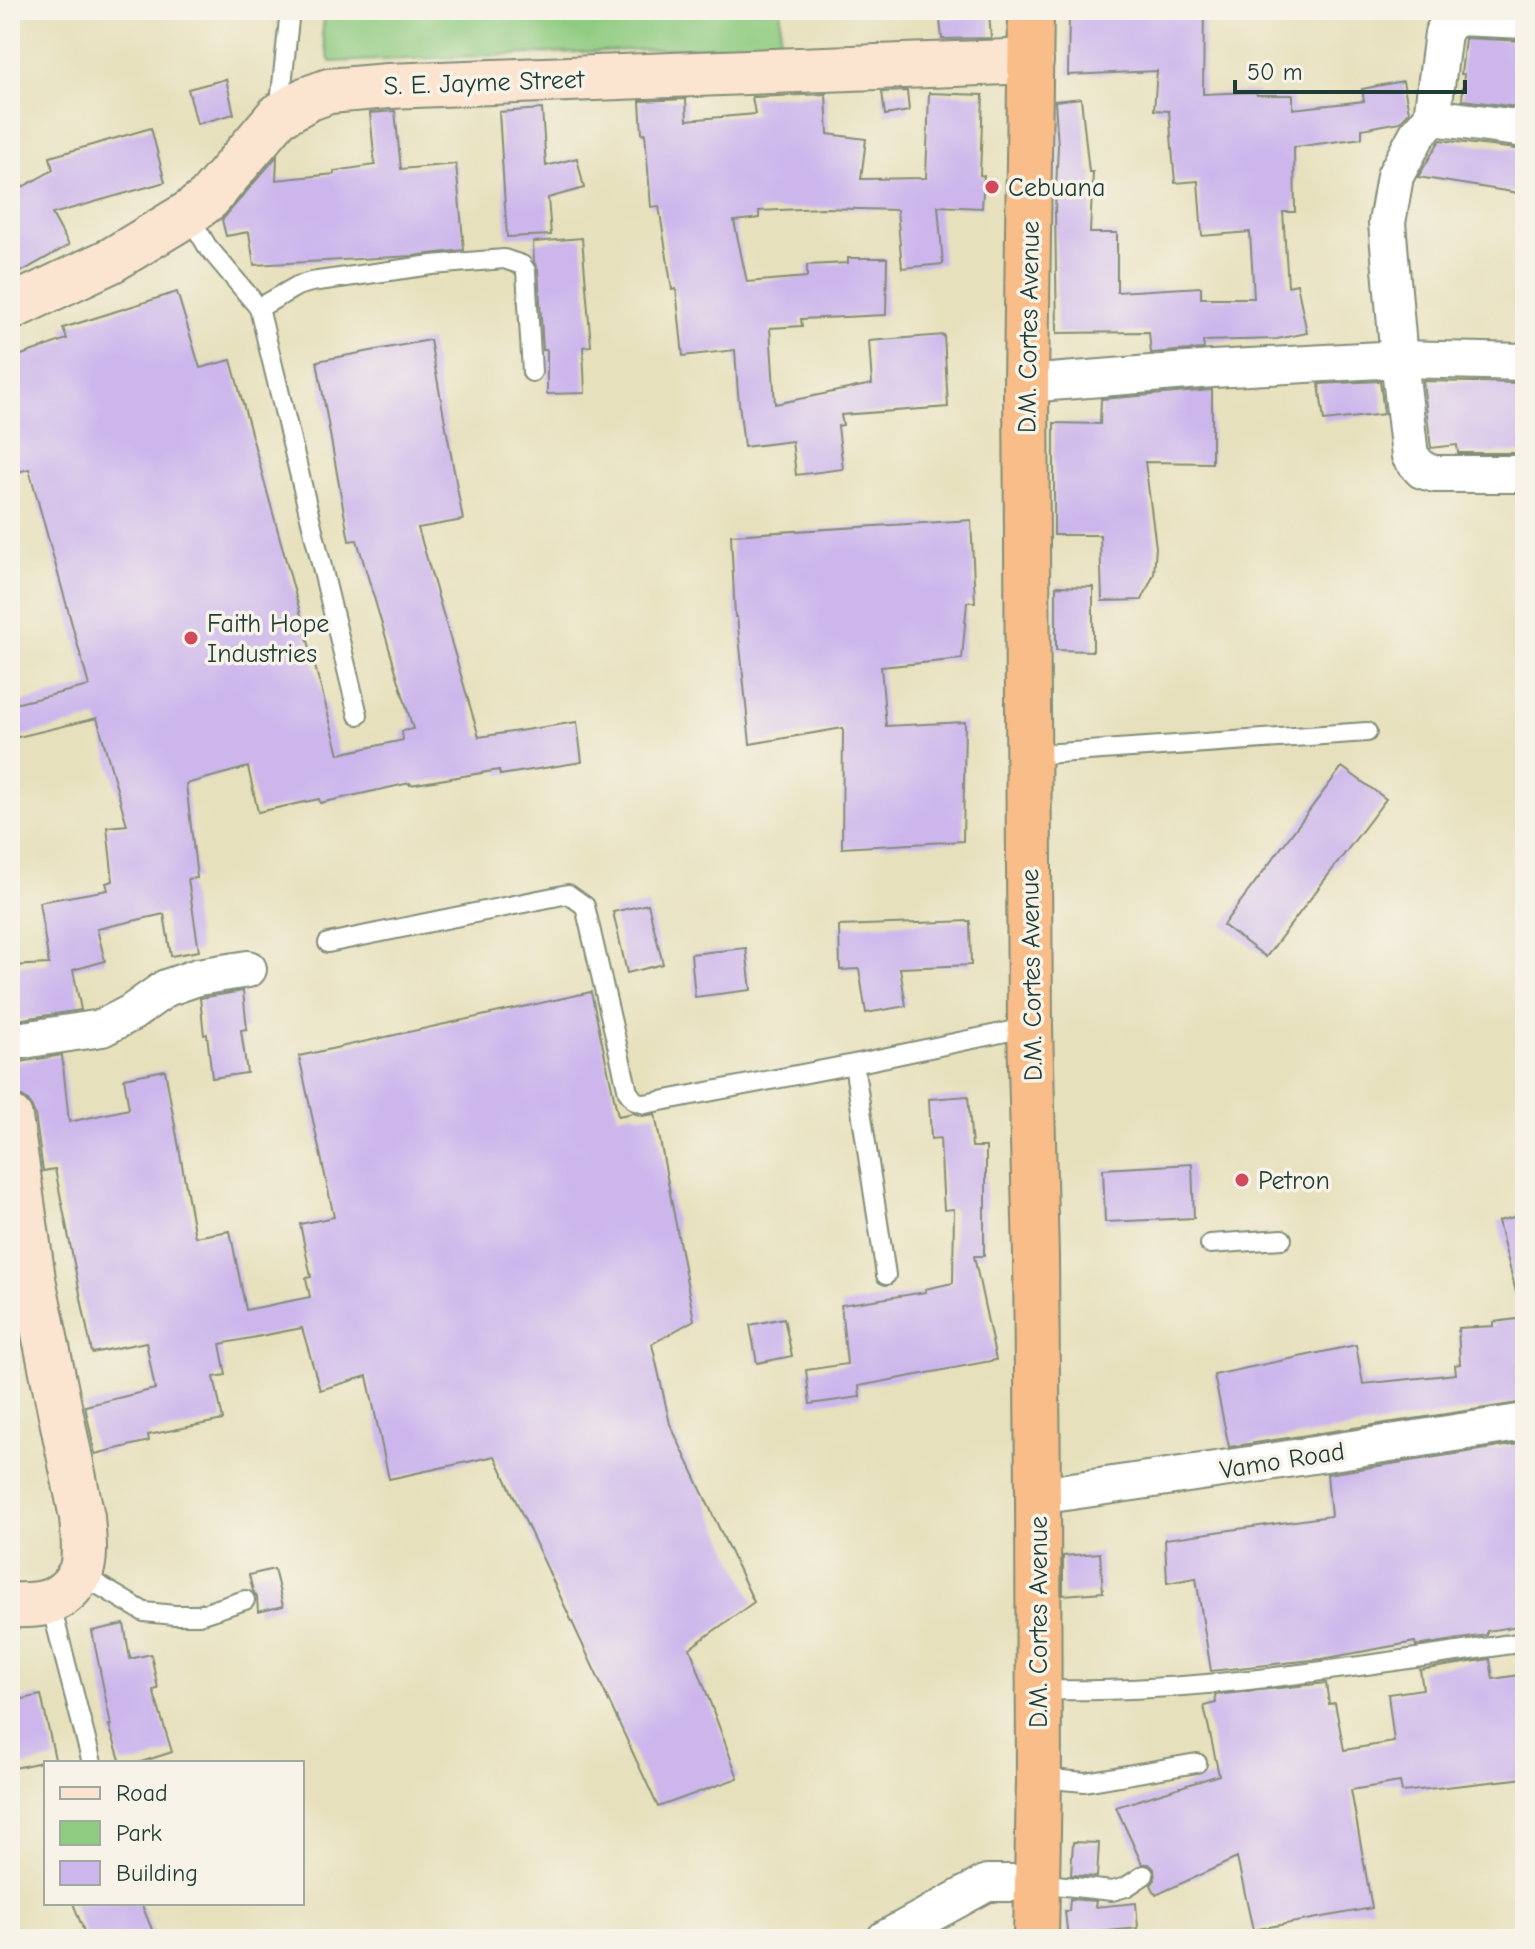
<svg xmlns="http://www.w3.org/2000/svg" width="1535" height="1949" font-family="'Comic Neue',sans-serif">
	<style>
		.green { fill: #8fcb80; stroke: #57845a; stroke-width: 2 }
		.building { fill: #ccb6ec }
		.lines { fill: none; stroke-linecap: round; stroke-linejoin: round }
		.lane-casing { stroke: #838e78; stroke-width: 22 }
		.street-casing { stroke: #838e78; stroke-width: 40 }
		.secondary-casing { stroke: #838e78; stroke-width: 48 }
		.highway-casing { stroke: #838e78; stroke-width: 48 }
		.lane { stroke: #fff; stroke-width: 18 }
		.street { stroke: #fff; stroke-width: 36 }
		.secondary { stroke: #fce5d0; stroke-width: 44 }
		.highway { stroke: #f8bd89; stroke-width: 44 }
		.poi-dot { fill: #d1495b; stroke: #f7f3e8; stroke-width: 3 }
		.labels { text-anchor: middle; stroke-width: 7; stroke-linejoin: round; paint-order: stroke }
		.street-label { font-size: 26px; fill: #1f3d34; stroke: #f7f3e8 }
		.poi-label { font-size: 26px; fill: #1f3d34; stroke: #f7f3e8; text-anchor: start }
	</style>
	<rect width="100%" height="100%" fill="#f7f3e8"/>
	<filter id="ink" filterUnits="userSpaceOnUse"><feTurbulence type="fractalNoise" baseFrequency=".0125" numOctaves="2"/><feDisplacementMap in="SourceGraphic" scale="16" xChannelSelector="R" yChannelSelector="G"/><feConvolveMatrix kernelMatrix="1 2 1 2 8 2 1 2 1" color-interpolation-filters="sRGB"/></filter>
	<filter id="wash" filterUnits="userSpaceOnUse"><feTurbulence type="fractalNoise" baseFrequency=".006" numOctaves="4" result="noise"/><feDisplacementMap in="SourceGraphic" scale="32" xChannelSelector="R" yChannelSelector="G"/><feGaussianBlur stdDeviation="1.8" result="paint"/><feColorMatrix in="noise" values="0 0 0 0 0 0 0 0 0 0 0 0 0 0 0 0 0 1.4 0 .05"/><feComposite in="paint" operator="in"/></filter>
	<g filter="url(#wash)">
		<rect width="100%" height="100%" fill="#e7e0bc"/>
		<path class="green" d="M325,10H781L780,44L330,62L322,36Z"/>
		<g id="blocks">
			<path class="building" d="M1069,10H1204L1203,94L1256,92L1257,95H1293V109L1364,101L1362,89L1403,81L1409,112L1400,122L1362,129V138L1294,147L1295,212H1283L1288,286L1297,284L1307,333L1277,339L1203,341L1204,349L1151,353L1149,332L1057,333L1055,211L1058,146L1055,101L1081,98L1089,172H1093L1090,233H1117V292L1201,287V298H1254L1250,232L1202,236L1198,181L1175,183L1169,111L1154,110L1157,71L1068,75Z
				M989,14L991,38L942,39L940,19Z
				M1465,38L1525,41V108L1462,100L1464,74H1461Z
				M226,79L234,114L197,124L188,89Z
				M907,91L909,111L885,115L882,92Z
				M929,93L983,95L980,175L984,176L982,208L938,206L943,264L902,268L897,210L823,208L759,211V218L734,221L747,282L807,277V265L848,263V258H887L886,315L801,319L802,326L770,328L775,404L872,384L869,341L944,335L948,407L841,415L843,425L838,426L843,469L796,475L792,441L744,447L738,394L735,350L683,356L676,289L672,290L659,206L651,207L645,133L642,134L640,101L686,99L687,120L755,114L752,97L826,94L828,134L866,139L861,179L926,178Z
				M542,109L546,166L577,158L584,188L548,198L551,235L507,237L499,112Z
				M395,111L401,169L456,164L464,250L413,256L254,265L249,232L226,236L222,220L277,156L276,180L334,174V171L375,165L370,113Z
				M151,128L165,182L52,214L69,245L10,278V194L53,170L50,157Z
				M1440,140L1525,150V194L1418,177Z
				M582,238L591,346L583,347L585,393L547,394V350H543L538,270L534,262L533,242Z
				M177,292L200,368L231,360L339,754L403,740L402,731L413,729L357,540L349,541L317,361L430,340L463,520L418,528L479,737L577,722L582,762L500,775L499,770L410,785V783L320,803L319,799L258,812L248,767L186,784L197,878L188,879L199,951L171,956L164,914L97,929L105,961L73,970L81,1010L10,1021V966L49,964L39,902L108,890L106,883L113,881L107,827L127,825L97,718L10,739V705L89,686L29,469L10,474V359L67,339L63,328Z
				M1380,381L1384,414L1324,421L1319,384Z
				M1423,381L1525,383V453H1458L1457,445L1431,448Z
				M1212,390V463L1145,462L1156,547L1154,574L1142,600L1102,601L1100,535H1054V423L1100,424L1101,399Z
				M971,520L975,602H967L962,659L881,667L886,726L965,722L963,841L842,848L843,728L750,744L737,617H735L731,535Z
				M1056,586L1093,587V651L1056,650Z
				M1342,767L1386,799L1266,957L1223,925Z
				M648,904L663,964L627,973L613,912Z
				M970,921L971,965L900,968L906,1006L866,1013L859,969L840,970L839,926Z
				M746,948L751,990L695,997L691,954Z
				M243,991L247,1029L241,1030L247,1073L212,1078L207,1034L204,1035L200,998Z
				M591,992L618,1116L633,1113L642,1116L655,1114L694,1320L652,1344L670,1424L754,1602L690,1648L738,1778L658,1807L495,1456L389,1479L367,1376L320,1390L302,1328L220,1344L226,1375L214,1377L223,1420L148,1435L149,1441L95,1454L85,1406L155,1389L146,1342L92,1353L55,1169L43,1171L35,1114L29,1102L18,1094L14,1063L62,1055L69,1122L129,1109L124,1078L165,1070L195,1237L230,1231L246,1310L310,1297L306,1278L311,1277L300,1224L334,1217L299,1056Z
				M968,1096L972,1147H986V1208H984V1256H974L996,1360L859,1386L860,1397L810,1404L806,1370L847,1364L841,1305L926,1292L925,1289L953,1283L954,1209L944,1210L940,1138L931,1139L929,1099Z
				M1192,1164L1194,1218L1105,1222L1103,1169Z
				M1525,1214V1291L1516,1292L1498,1221Z
				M784,1318L792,1356L757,1363L750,1325Z
				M1525,1318V1402L1229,1447L1214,1375L1356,1345L1363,1384L1456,1374L1455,1365L1460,1364L1458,1328L1494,1326V1322Z
				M1525,1443V1625L1487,1631V1635L1416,1646L1415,1642L1322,1659L1211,1671L1196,1578L1167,1583L1165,1539L1331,1516L1327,1474Z
				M1100,1553L1103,1592L1063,1595V1556Z
				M274,1569L283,1606L258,1612L257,1597L253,1591L249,1575Z
				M124,1624L130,1659L151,1654L158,1689L153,1690L172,1752L138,1763H121L109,1725H111L92,1631Z
				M1490,1659L1493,1679L1525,1674V1778L1402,1792L1400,1782L1351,1790L1372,1908L1253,1930L1237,1858L1156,1895L1151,1885L1155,1880L1154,1869L1149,1864H1142L1116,1807L1219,1775L1204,1706L1216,1703L1215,1695L1326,1683L1329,1704L1335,1703L1344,1750L1394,1742L1388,1694L1423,1689L1420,1670Z
				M41,1695L55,1759L10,1769V1702Z
				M1073,1842L1099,1843L1097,1877L1071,1875Z
				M1070,1899L1096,1901L1095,1907L1136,1903L1138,1928L1100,1932V1939H1068L1065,1911H1069Z
				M73,1903H141L156,1939H87Z"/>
		</g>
	</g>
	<g filter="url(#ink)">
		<use href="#blocks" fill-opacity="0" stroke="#838e78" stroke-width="2"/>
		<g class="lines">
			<g class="lane-casing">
				<path id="lane" d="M279,113L290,10
					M188,214L207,246L259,308L358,715
					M259,308L297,286L311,282L432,265L504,259L522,265L526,271L532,372
					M1029,755L1367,732
					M328,943L568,894L585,906L628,1092L635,1101L645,1104L854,1064L1030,1027
					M854,1064L886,1275
					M1210,1244L1282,1239
					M80,1574L144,1612L175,1615H199L245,1600
					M50,1602L92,1763
					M1039,1690C1202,1694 1364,1665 1525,1642
					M1039,1778L1085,1782L1197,1763
					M1037,1883L1112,1891L1126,1887L1144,1875"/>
			</g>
			<g class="street-casing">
				<path id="street" d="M1525,20L1457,17L1449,24L1443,33L1432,117L1417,135L1395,176L1387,223L1399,359L1410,456L1422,470L1435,474H1525
					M1432,117L1525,129
					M1026,384L1213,369L1399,359L1525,362
					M10,1042L102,1028L131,1013L166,988L198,977L248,969
					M1038,1496L1249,1465L1525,1422
					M885,1939L987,1883H1037"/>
			</g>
			<g class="secondary-casing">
				<path id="secondary" d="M10,308L112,260L188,214L208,199L278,116L307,99L329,91L388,86L1031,61
					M10,1118L33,1279L82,1517C83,1533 87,1558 80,1574C80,1574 73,1583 73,1584C56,1605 36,1606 10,1605"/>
			</g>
			<g class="highway-casing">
				<path id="highway" d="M1031,10L1026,384L1030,1027L1036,1255L1038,1496L1039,1778L1036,1939"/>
			</g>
			<use href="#lane" class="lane"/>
			<use href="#street" class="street"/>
			<use href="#secondary" class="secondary"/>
			<use href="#highway" class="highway"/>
		</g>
	</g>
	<g class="poi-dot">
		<circle cx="992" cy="187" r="8"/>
		<circle cx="191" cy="638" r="8"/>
		<circle cx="1242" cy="1180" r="8"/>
	</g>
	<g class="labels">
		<g class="street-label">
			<text transform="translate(484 82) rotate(-2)" y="9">S. E. Jayme Street</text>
			<text transform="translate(1028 327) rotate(-89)" y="9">D.M. Cortes Avenue</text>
			<text transform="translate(1031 975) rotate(-91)" y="9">D.M. Cortes Avenue</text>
			<text transform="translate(1282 1460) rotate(-9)" y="9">Vamo Road</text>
			<text transform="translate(1038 1622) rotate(-90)" y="9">D.M. Cortes Avenue</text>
		</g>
		<g class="poi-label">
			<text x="1008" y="196">Cebuana</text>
			<text x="207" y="632">Faith Hope<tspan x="207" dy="30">Industries</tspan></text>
			<text x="1258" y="1189">Petron</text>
		</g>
	</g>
	<rect width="1535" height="1949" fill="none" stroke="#f7f3e8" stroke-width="40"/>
	<rect x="44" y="1761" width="260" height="144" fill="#f7f3e8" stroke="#a1aaa0" stroke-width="2"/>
	<rect x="60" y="1787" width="40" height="12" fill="#fce5d0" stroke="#a1aaa0" stroke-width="2"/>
	<text x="116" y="1801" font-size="24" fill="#1f3d34">Road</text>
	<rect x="60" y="1821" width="40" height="24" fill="#8fcb80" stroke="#a1aaa0" stroke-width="2"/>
	<text x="116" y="1841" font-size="24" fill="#1f3d34">Park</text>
	<rect x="60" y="1861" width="40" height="24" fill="#ccb6ec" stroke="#a1aaa0" stroke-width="2"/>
	<text x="116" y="1881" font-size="24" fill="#1f3d34">Building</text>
	<path d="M1235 80v12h230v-12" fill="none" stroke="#1f3d34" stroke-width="4"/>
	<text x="1247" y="80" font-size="24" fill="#1f3d34" stroke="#f7f3e8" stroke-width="6" paint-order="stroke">50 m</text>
</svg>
